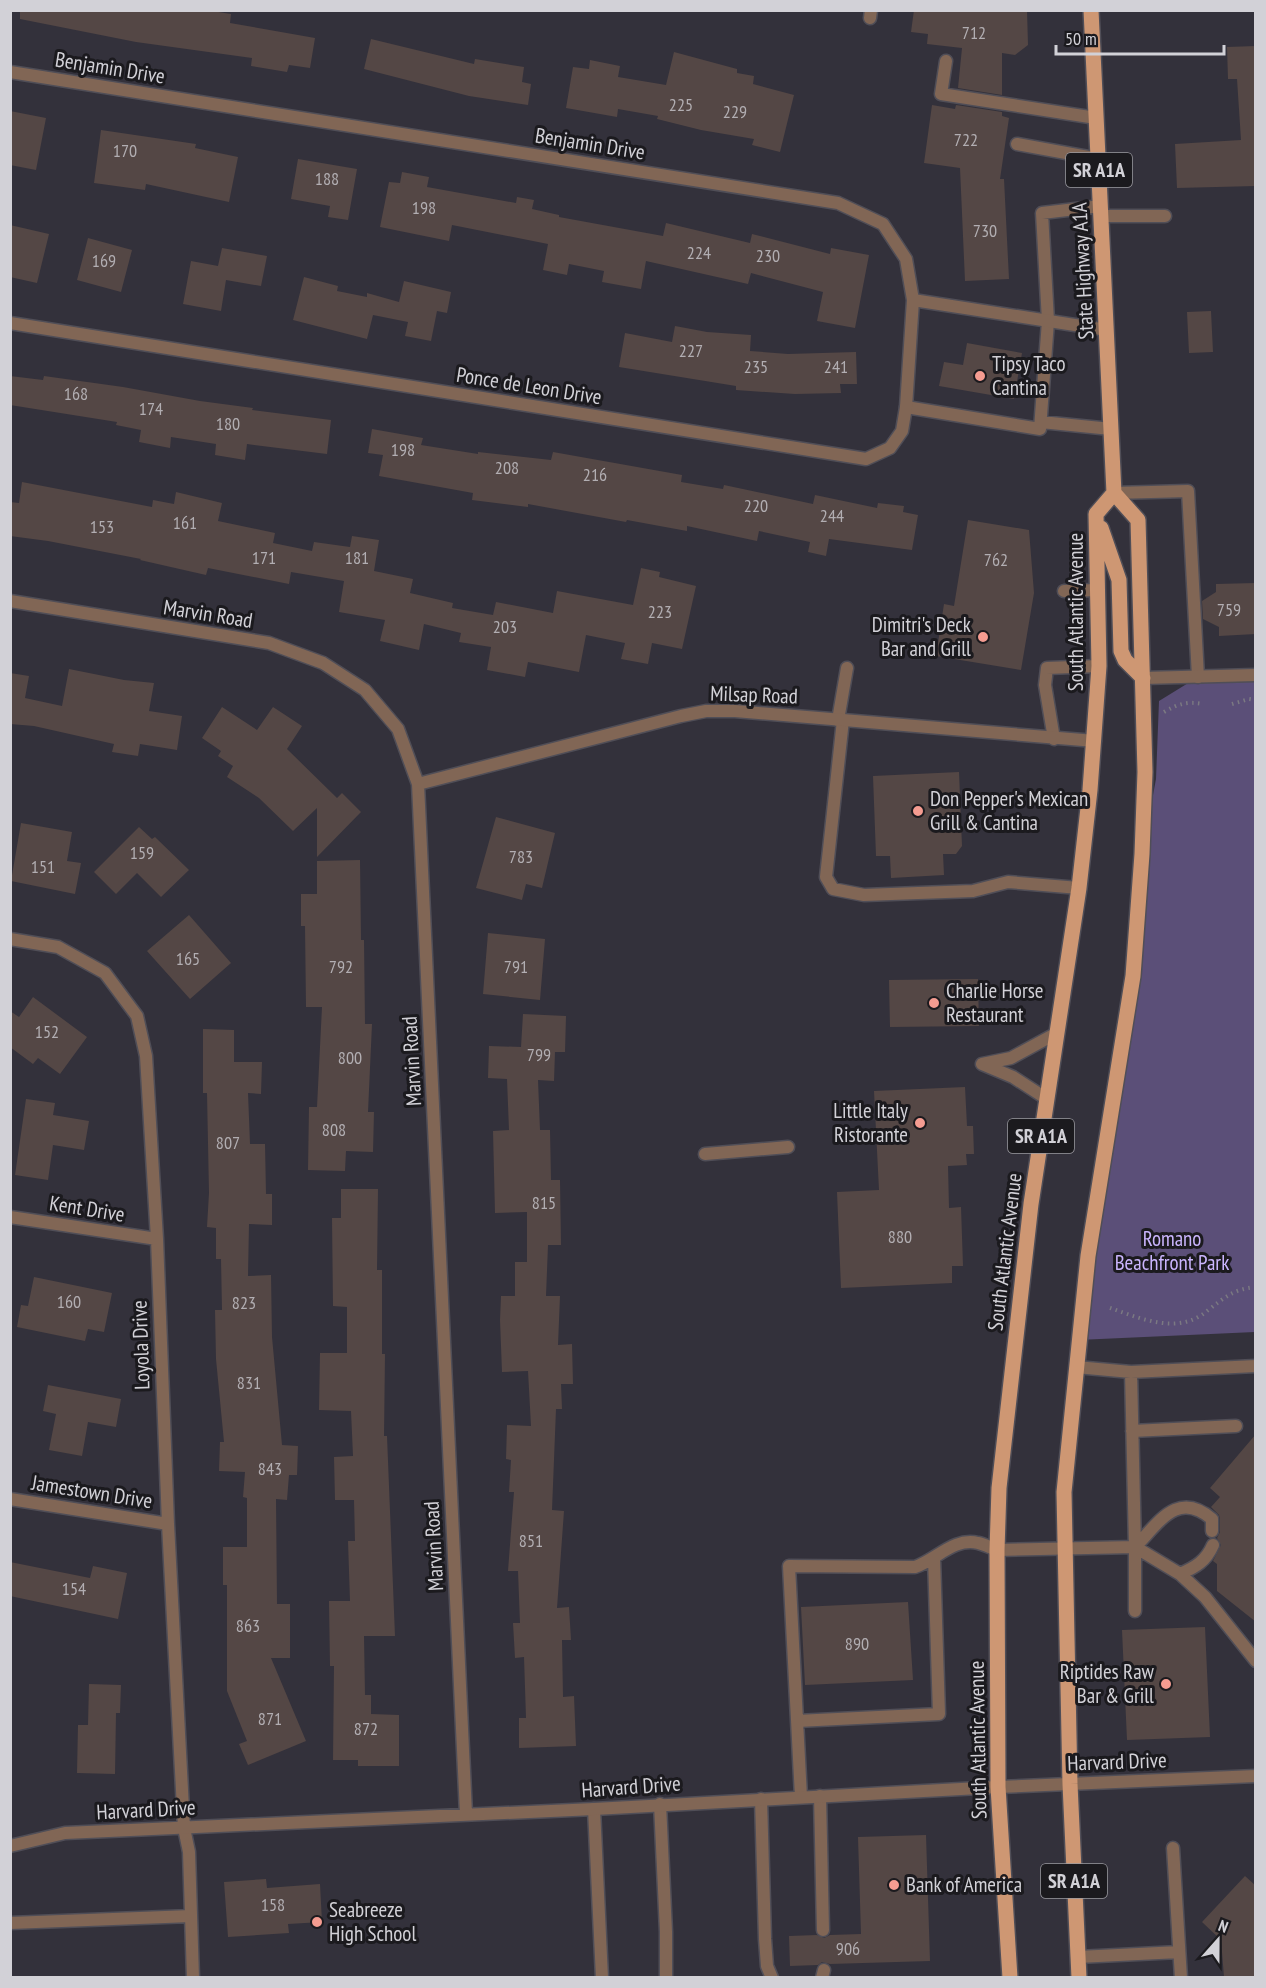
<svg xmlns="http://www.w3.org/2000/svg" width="1266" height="1988" font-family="'PT Sans Narrow',sans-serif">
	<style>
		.park { fill: #5b4f78 }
		.building { fill: #544745 }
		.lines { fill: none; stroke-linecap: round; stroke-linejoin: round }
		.service-casing { stroke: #504e57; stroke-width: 15 }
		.minor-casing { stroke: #504e57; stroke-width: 15 }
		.primary-casing { stroke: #504e57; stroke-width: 18 }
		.path { stroke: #7b7982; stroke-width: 4; stroke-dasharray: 1.5 4.5; stroke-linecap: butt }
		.service { stroke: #816655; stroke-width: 12 }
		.minor { stroke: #816655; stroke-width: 12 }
		.primary { stroke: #ce9773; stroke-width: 15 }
		.poi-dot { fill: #f59c91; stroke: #1b1a1e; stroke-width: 2 }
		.labels { text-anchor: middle; stroke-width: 6; stroke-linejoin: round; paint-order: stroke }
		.number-label { font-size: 18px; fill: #b2aeb2 }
		.shield { fill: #1b1a1e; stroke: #9b9aa0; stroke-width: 1.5 }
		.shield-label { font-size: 20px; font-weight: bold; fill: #d2d1d7 }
		.street-label { font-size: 21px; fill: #d2d1d7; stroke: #1b1a1e }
		.poi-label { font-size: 21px; fill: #d2d1d7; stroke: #1b1a1e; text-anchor: start }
		.park-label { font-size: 21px; fill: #cab5fd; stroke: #1b1a1e }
	</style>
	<rect width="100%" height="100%" fill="#33313b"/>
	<path class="park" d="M1255,675V1332L1078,1340L1142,854L1156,779L1159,701L1198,677Z"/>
	<path class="building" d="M20,10H206L231,14L230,23L315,38L310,68L289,65L287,72L251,66L252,58L136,42L20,19Z
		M914,10H1027L1028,45L1015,55L1002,53V95L958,88L962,48L927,44L928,34L911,32Z
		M371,39L474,64L475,59L524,67L522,82L531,84L528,105L469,96L364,69Z
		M1256,46V186L1177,188L1175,144L1241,140L1237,79H1228L1227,47Z
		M674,52L737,69V73L754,76L753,84L794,95L780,152L752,145L754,139L701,130L657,119L658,116L618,109L617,117L566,108L573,67L589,69L590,60L620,66L618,77L666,85Z
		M932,105L955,109L956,105L1002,112V116L1009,118L1000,179H1004L1009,279L965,281L960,168L924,163Z
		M10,111L46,118L36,170L10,165Z
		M101,130L196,144L195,148L238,157L229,202L146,184L145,190L94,183Z
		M298,159L357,169L348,220L328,217L330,206L291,199Z
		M402,172L429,177L427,187L516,203L517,197L534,200L532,209L559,215V217L663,236L666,223L750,243L752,234L830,254L831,248L869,255L855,328L817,321L823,292L751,273L748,284L646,261L641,289L602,282L604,271L569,264L567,275L543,270L548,244L452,225L449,241L380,227L389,182L400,183Z
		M10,225L49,234L37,283L10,277Z
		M88,238L132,250L121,292L77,280Z
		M222,248L267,256L261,286L226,280L221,311L183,304L191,261L218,266Z
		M304,277L338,286L337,291L367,297V293L399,302L404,281L451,292L447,313L437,311L431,341L405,336L408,322L373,315L367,339L293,320Z
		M1211,311L1213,352L1189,353L1187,312Z
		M675,326L707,332L751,335L750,351L788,354L856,352L857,384H840L841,393L795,394L736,390V386L619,367L625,333L672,342Z
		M967,343L1022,353L1014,399L939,386L944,362L963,365Z
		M10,376L43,380L44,376L123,387L200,401L253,408L252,410L331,420L327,454L247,444L245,460L215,455L216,444L171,437L170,448L139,442L141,430L116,425L117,422L10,405Z
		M372,429L423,438L421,445L478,454V452L551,460L553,452L682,475L681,482L723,489L724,485L813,504L815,495L877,508L878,503L904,506L903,512L918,515L912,550L829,539L826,556L808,552L810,542L759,531L757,541L687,526V531L627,520L626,522L528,504V507L472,500L473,493L379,476L383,455L368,453Z
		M22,482L152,507L153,500L174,504L176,492L222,503L218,521L275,533L273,543L312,551L314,542L350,547L352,536L379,540L374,571L413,579L410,593L453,603L452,608L493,615L496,602L553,613L557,591L633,605L641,568L660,572L659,577L696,586L682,649L652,643L648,664L621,659L625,643L586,635L579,672L528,662L525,677L487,670L491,647L459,642L461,633L424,624L419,650L380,641L385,620L339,612L344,581L291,572L289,584L208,568L206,575L140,560L141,559L48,541L10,536V502L19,503Z
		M968,520L1029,530L1034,593L1021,670L936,656L944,604L954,606Z
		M1256,583V634L1219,636V627L1203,619L1202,601L1216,592V584Z
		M69,669L124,680L154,683L149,711L182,716L177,750L140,744L138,756L112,752L114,744L34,726L10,724V673L29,676L25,698L62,706Z
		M222,707L257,730L273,707L302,726L287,749L337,798L342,793L361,812L317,857V808L293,831L259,798L227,777L233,766L218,756L221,751L202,738Z
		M959,772L962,846L956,854H943L944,875L891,878L890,856H876L873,776Z
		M496,817L555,833L542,888L526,884L522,900L476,888Z
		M21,823L72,832L67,861L81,863L75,894L11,881Z
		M139,827L152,839L155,837L189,870L161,897L137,873L116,894L94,872Z
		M360,860L361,940H364L365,1024H372L368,1112H374L373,1152L346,1151L345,1171L308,1170L309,1107H317L322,1007H306L305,926H301V894H317V861Z
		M189,915L231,963L190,999L147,951Z
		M488,933L545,939L540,1000L483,994Z
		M978,979L979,1026L890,1027L889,980Z
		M33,997L87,1037L60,1074L38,1058L33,1064L10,1047V1011L19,1017Z
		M523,1014L566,1016L565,1052H555L554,1081L538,1080L540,1130H550L551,1180H560L561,1245H548L546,1296H560L558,1345L572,1344L573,1384H561L562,1409H556L552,1510L564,1511L557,1608L569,1607L571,1640H562L563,1697L574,1696L576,1746L519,1748V1718H526L524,1657L515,1658L513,1623H520L518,1571H508L514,1492H509L511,1460L506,1459L507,1425L531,1426L528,1371L502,1372L500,1320L501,1296H515V1262H527V1212L495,1213L493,1131L509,1130L507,1079L488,1078L489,1046L521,1047Z
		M203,1029L234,1030V1062H262L261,1094L248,1093L250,1144H265L266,1194H272V1225L249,1224L248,1276L271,1275L272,1337L282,1445L298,1446L297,1475H289L287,1500L276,1499L277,1604H290V1658H271L306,1741L248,1765L239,1744L247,1741L227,1691V1585H223V1547H247V1498L243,1497L245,1472L219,1471L220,1442H224L216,1359L215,1310H222L221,1259H216V1228L207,1227L209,1193L207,1093H203Z
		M965,1087L967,1126H973L974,1154H966L967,1165L948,1166L949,1208L961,1207L963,1266H952V1283L841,1288L837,1192L879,1190L874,1091Z
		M26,1099L55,1103L53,1115L89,1121L84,1150L53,1145L48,1180L15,1175Z
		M341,1189H378L377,1270H382V1354H385L384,1436H387L395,1636H364L365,1695H371V1714L399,1715V1766H358V1760H333L334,1666H330L329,1601H350L348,1541H355L354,1500H335L334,1457L353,1456L351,1411L319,1410L320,1353H347V1307L333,1306L332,1218H341Z
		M34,1277L112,1293L104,1332L88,1329L85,1341L17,1327L21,1305L28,1306Z
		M48,1385L121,1399L116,1427L88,1422L82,1456L49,1450L56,1414L43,1411Z
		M1256,1434V1622L1217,1591V1564L1213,1561L1221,1545L1217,1538L1220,1532V1519L1219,1515L1211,1507L1220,1497L1210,1488Z
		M10,1562L90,1578L93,1566L127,1573L118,1619L10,1596Z
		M908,1602L913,1680L805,1685L801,1607Z
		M1205,1627L1210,1737L1127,1740L1122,1630Z
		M89,1684L121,1685L120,1713H116L115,1774L77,1773L78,1725H88Z
		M926,1835L930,1961L830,1964L822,1962L818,1965L790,1966L789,1936L817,1935L824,1938L830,1935L861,1934L858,1837Z
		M1245,1876L1256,1886V1977H1224L1221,1940L1202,1922Z
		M266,1879L267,1888L320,1884L322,1922L288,1924L289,1933L228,1937L224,1882Z"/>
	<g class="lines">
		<g class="service-casing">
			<path id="service" d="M870,18L871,10
				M946,61L941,94L1096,118
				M1017,144L1099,159
				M1102,216H1165
				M906,407L1040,429L1048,321L1042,213L1101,206
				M1041,422L1111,429
				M1114,493L1188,491L1198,677
				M1064,591L1098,590
				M838,720L847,668
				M843,720L826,877L833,889L864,895L973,891L1008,882L1079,888
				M1054,739L1045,685L1047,668L1099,666
				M1047,1099L1013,1077L982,1064L1011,1058L1057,1033
				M705,1154L788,1147
				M1076,1367L1131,1372
				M1132,1431L1236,1426
				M1135,1547L1180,1574L1205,1597L1256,1661
				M1180,1574C1196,1567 1206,1561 1213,1545
				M1135,1611V1547C1158,1524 1177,1489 1212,1519V1531
				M797,1721L939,1714L934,1558
				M820,1796L823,1930
				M801,1797L789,1566L915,1567C936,1560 954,1537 978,1543C984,1544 991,1548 997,1550L1135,1547L1131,1372L1256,1366
				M761,1799L765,1939L767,1966L772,1978
				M660,1804L666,1932V1978
				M594,1809L602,1978
				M184,1828L189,1852L193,1978
				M1173,1848L1181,1978
				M10,1923L191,1916
				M1078,1957L1179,1952
				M822,1978L824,1970"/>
		</g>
		<g class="minor-casing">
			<path id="minor" d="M10,72L838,203L883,224L906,259L913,300L906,407L902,431L890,448L866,459L10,323
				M913,300L1107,330
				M10,601L269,643L323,663L365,690L398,729L418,784L466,1814
				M1143,678L1256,675
				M418,784L681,716L706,711H735L1095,741
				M10,939L58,947L105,973L137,1016L146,1056L157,1239L168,1524L184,1828
				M10,1217L157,1239
				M10,1499L168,1524
				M10,1846L65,1833L594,1809L998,1787L1256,1776"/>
		</g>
		<g class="primary-casing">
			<path id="primary" d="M1091,10L1114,493
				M1101,528L1119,580L1121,651L1125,660L1143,678
				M1010,1978L998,1787L997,1550L999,1488L1031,1204L1079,888L1090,790L1099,666L1096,514L1114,493
				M1079,1978L1070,1784L1064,1492L1088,1256L1133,976L1142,854L1145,772L1138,520L1114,493"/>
		</g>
		<path class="path" d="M1232,704L1249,699L1256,700
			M1164,712C1178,704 1187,701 1203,704
			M1110,1308C1142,1319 1178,1335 1207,1311C1224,1298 1233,1289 1256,1287"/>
		<use href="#service" class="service"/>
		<use href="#minor" class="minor"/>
		<use href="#primary" class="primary"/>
	</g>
	<g class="poi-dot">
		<circle cx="980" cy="376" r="6"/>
		<circle cx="983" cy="637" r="6"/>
		<circle cx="918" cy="811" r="6"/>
		<circle cx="934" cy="1003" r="6"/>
		<circle cx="920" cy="1123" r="6"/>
		<circle cx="1166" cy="1684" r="6"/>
		<circle cx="894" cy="1885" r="6"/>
		<circle cx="317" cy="1922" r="6"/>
	</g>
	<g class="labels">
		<g class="number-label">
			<text x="974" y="39">712</text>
			<text x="681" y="111">225</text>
			<text x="735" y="118">229</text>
			<text x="966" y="146">722</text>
			<text x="125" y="157">170</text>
			<text x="327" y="185">188</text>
			<text x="424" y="214">198</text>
			<text x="985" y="237">730</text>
			<text x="699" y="259">224</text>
			<text x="768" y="262">230</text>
			<text x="104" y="267">169</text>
			<text x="691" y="357">227</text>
			<text x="756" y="373">235</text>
			<text x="836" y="373">241</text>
			<text x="76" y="400">168</text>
			<text x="151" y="415">174</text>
			<text x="228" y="430">180</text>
			<text x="403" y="456">198</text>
			<text x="507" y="474">208</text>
			<text x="595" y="481">216</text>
			<text x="756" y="512">220</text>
			<text x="832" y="522">244</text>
			<text x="185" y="529">161</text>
			<text x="102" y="533">153</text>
			<text x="264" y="564">171</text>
			<text x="357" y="564">181</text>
			<text x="996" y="566">762</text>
			<text x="1229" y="616">759</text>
			<text x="660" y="618">223</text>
			<text x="505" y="633">203</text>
			<text x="142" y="859">159</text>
			<text x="521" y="863">783</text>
			<text x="43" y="873">151</text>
			<text x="188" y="965">165</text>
			<text x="341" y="973">792</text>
			<text x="516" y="973">791</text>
			<text x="47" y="1038">152</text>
			<text x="539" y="1061">799</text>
			<text x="350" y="1064">800</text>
			<text x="334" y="1136">808</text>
			<text x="228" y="1149">807</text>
			<text x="544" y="1209">815</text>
			<text x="900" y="1243">880</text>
			<text x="69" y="1308">160</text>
			<text x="244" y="1309">823</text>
			<text x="249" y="1389">831</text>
			<text x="270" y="1475">843</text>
			<text x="531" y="1547">851</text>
			<text x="74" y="1595">154</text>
			<text x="248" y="1632">863</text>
			<text x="857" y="1650">890</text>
			<text x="270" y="1725">871</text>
			<text x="366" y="1735">872</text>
			<text x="273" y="1911">158</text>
			<text x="848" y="1955">906</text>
		</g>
		<g class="shield">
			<rect x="1066" y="153" width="66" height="34" rx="4.5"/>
			<rect x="1008" y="1119" width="66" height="34" rx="4.5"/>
			<rect x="1041" y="1864" width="66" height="34" rx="4.5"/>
		</g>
		<g class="shield-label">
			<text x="1099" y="177">SR A1A</text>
			<text x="1041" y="1143">SR A1A</text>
			<text x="1074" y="1888">SR A1A</text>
		</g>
		<g class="street-label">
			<text transform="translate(110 68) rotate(9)" y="7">Benjamin Drive</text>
			<text transform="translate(590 144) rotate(9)" y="7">Benjamin Drive</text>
			<text transform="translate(1083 271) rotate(-93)" y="7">State Highway A1A</text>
			<text transform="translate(529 386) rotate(9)" y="7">Ponce de Leon Drive</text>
			<text transform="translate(1076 612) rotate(-90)" y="7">South Atlantic Avenue</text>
			<text transform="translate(208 614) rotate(9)" y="7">Marvin Road</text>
			<text transform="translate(754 695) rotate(2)" y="7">Milsap Road</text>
			<text transform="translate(412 1061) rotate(-93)" y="7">Marvin Road</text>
			<text transform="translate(87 1209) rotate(9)" y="7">Kent Drive</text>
			<text transform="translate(1005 1252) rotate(-83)" y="7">South Atlantic Avenue</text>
			<text transform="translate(141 1345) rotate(-92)" y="7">Loyola Drive</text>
			<text transform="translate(92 1492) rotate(9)" y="7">Jamestown Drive</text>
			<text transform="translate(434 1546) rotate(-93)" y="7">Marvin Road</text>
			<text transform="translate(978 1740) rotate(-91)" y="7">South Atlantic Avenue</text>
			<text transform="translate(1117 1762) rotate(-2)" y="7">Harvard Drive</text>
			<text transform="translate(631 1787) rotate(-4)" y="7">Harvard Drive</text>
			<text transform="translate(146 1810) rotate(-3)" y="7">Harvard Drive</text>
		</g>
		<g class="poi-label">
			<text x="992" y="371">Tipsy Taco<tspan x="992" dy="24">Cantina</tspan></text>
			<text x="971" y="632" text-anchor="end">Dimitri's Deck<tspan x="971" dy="24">Bar and Grill</tspan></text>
			<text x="930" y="806">Don Pepper's Mexican<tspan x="930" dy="24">Grill &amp; Cantina</tspan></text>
			<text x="946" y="998">Charlie Horse<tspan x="946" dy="24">Restaurant</tspan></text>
			<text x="908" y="1118" text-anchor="end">Little Italy<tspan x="908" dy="24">Ristorante</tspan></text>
			<text x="1154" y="1679" text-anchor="end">Riptides Raw<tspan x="1154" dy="24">Bar &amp; Grill</tspan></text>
			<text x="906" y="1892">Bank of America</text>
			<text x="329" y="1917">Seabreeze<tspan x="329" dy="24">High School</tspan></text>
		</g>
		<g class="park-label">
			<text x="1172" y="1246">Romano<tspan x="1172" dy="24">Beachfront Park</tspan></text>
		</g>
	</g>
	<rect width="1266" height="1988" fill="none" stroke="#d2d1d7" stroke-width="24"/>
	<g transform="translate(1218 1940) rotate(21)" stroke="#1b1a1e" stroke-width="4.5" paint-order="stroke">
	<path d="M0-4.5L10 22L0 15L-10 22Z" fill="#d2d1d7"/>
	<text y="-9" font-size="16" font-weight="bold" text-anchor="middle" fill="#d2d1d7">N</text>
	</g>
	<path d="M1056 45v9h168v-9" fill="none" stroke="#d2d1d7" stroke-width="3"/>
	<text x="1065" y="45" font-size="18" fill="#d2d1d7" stroke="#1b1a1e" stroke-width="4.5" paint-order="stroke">50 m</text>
</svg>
